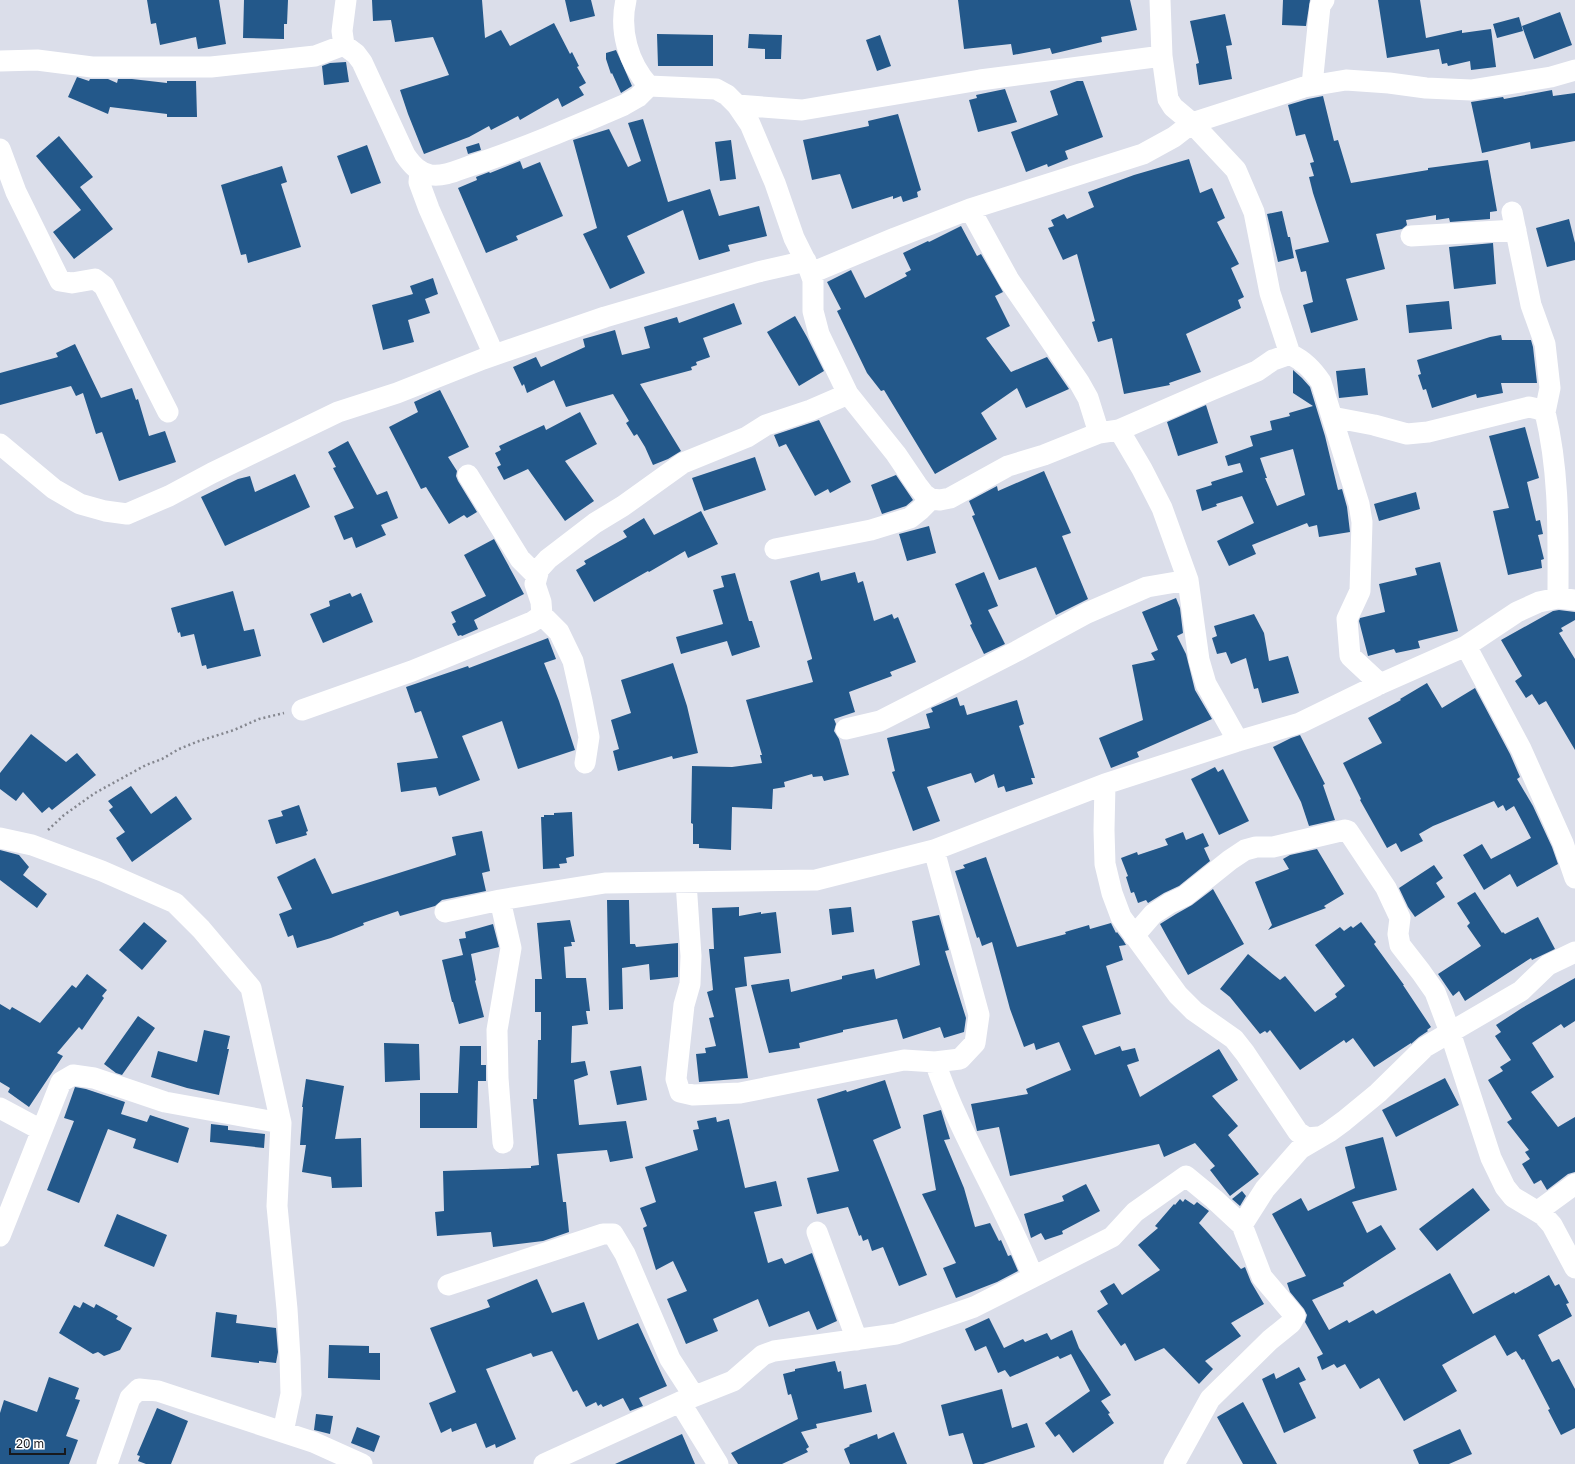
<svg xmlns="http://www.w3.org/2000/svg" width="1575" height="1464" font-family="'Golos Text',sans-serif">
	<style>
		.building { fill: #23588a; fill-rule: evenodd }
		.lines { fill: none; stroke-linecap: round; stroke-linejoin: round }
		.path { stroke: #84868e; stroke-width: 2.5; stroke-dasharray: 2 3; stroke-linecap: butt }
		.minor { stroke: #fff; stroke-width: 21 }
	</style>
	<rect width="100%" height="100%" fill="#dbdeea"/>
	<path class="building" d="M147,0H219L226,44L198,49L196,37L160,45L156,23L151,24Z
		M244,0H288L287,24H284V39L243,38Z
		M372,0H482L485,38L501,30L510,46L554,23L570,54L572,52L579,66L577,67L586,83L579,87L584,95L562,107L558,98L520,120L518,116L491,130L489,126L469,137L424,154L408,114L400,90L449,75L433,37L395,42L391,20L373,21Z
		M565,0H591L595,16L570,22Z
		M958,0H1130L1137,30L1101,37L1102,42L1052,54L1050,48L1013,55L1011,44L964,49Z
		M1283,0H1310L1306,26L1282,25Z
		M1378,0H1420L1426,38L1462,30V33L1491,29L1496,67L1471,70L1470,61L1448,66L1447,63L1442,64L1439,49L1387,58Z
		M1560,12L1572,45L1534,59L1522,26Z
		M1225,14L1232,45L1226,46L1232,79L1199,85L1196,64L1199,63L1190,21Z
		M1519,17L1523,31L1497,38L1493,24Z
		M657,34L713,35V66H658Z
		M749,34L782,35L781,59H765V49L748,48Z
		M880,35L891,66L877,71L866,40Z
		M616,50L632,86L621,93L612,73L611,74L606,59V53Z
		M346,62L349,82L324,85L322,66L330,63Z
		M77,77L89,81L90,79H108L117,83L118,79H132L167,83V81H196L197,117H167V114L110,107L108,114L68,97Z
		M1077,81H1083L1103,137L1065,151L1068,159L1048,167L1047,164L1026,172L1011,132L1058,115L1050,91Z
		M1005,89L1017,122L978,132L969,100L977,98L976,95Z
		M1552,90L1553,96L1575,93V141L1531,149L1530,142L1482,153L1471,102L1503,97L1504,99Z
		M1323,96L1334,141L1338,140L1351,183L1428,170V168L1488,160L1497,211L1490,212V219L1450,222L1449,218L1436,220V215L1406,220L1407,225L1402,229L1376,234L1385,269L1346,279L1358,320L1311,333L1303,305L1313,302L1306,271L1301,272L1295,250L1329,242L1313,193L1309,177L1314,176L1310,163L1314,162L1305,134L1296,136L1288,105L1308,99Z
		M898,114L921,190L917,192L918,197L903,202L901,196L893,199V196L852,209L840,174L812,180L803,140L869,126L868,121Z
		M643,119L668,202L710,189L719,216L759,206L767,236L728,245L730,251L699,260L683,210L627,236L645,273L610,289L583,234L597,228L573,140L609,129L628,167L641,161L628,123Z
		M59,136L93,177L80,187L113,229L74,259L53,232L81,210L36,156Z
		M731,140L736,179L720,181L715,142Z
		M479,143L481,150L468,154L466,147Z
		M367,145L381,183L351,194L337,156Z
		M1189,159L1200,193L1212,188L1225,218L1217,222L1239,264L1231,268L1244,297L1238,300L1241,308L1186,334L1201,372L1169,383L1170,385L1124,394L1112,338L1098,342L1092,322L1095,321L1077,254L1063,260L1048,228L1054,226L1051,220L1064,214L1067,219L1094,207L1088,192L1134,175Z
		M520,161L523,169L540,162L563,216L516,236L518,240L486,253L458,188L477,180L476,177L489,172L490,173Z
		M282,166L287,182L281,184L301,247L248,263L246,254L241,255L221,185Z
		M1282,211L1288,237H1290L1294,258L1278,262L1267,214Z
		M1569,219L1575,243V260L1547,267L1536,228Z
		M961,226L977,256L981,254L1003,292L995,296L1010,326L986,338L1011,372L1047,357L1069,389L1026,408L1017,388L981,413L997,439L935,474L884,390L881,391L867,373L837,311L841,309L827,282L851,270L865,298L907,276L905,273L911,270L903,253L928,241L929,242Z
		M1493,243L1496,284L1454,289L1449,247Z
		M433,278L438,294L425,299L430,313L408,320L414,342L383,350L372,305L413,294L410,286Z
		M1449,301L1452,329L1409,333L1406,305Z
		M734,303L742,324L703,338L710,357L696,362L697,365L691,367L692,370L640,384L681,451L668,459L653,465L645,447L637,434L634,436L626,423L629,421L613,394L566,407L554,380L527,393L524,384L522,386L513,367L536,357L541,367L585,347L583,339L615,330L622,355L650,348L644,327L677,317L679,323Z
		M795,316L807,337L824,371L799,386L767,332Z
		M1501,335L1502,340H1531L1533,347L1537,383H1501L1503,393L1477,398L1476,394L1432,408L1426,389L1423,390L1418,375L1421,374L1417,360L1490,337Z
		M75,344L101,398L132,388L136,400L138,399L149,436L165,431L176,462L119,481L102,432L96,434L83,393L76,396L71,386L0,405V373L58,357L56,353Z
		M1365,368L1368,395L1339,398L1336,371Z
		M1293,370L1302,378L1310,387L1325,436L1338,490L1342,489L1347,507L1350,532L1319,537L1317,525L1309,527L1307,523L1252,545L1256,554L1229,566L1217,541L1254,523L1242,496L1216,504L1217,506L1202,511L1196,490L1212,485L1211,482L1243,472L1240,463L1228,466L1225,456L1253,446L1250,436L1272,430L1270,421L1290,416L1289,413L1313,406L1293,393ZM1293,449L1305,495L1277,506L1265,478H1267L1260,458Z
		M440,390L469,447L448,457L457,471L456,476L458,481L477,512L467,518L464,515L449,524L426,487L421,489L389,427L418,412L414,402Z
		M1206,405L1218,443L1178,456L1167,422Z
		M580,412L597,444L565,461L594,501L565,521L528,469L504,480L497,467L501,465L495,453L501,450L499,446L544,425L546,430Z
		M819,420L851,482L830,493L828,489L815,496L786,444L779,447L774,435Z
		M1525,427L1539,478L1527,482L1536,521L1540,520L1543,534L1538,535L1544,559L1541,560L1542,568L1508,575L1493,511L1509,508L1489,436Z
		M348,441L377,495L387,491L398,518L381,525L386,535L356,548L352,537L344,540L334,516L354,508L333,468L336,467L328,452Z
		M755,457L766,490L704,511L692,478Z
		M1044,471L1071,533L1062,536L1088,599L1056,615L1036,567L999,580L972,516L975,515L969,501L997,486L998,491Z
		M295,474L310,507L225,546L201,497L238,479L250,476L255,492Z
		M896,475L913,500L906,506L882,514L871,485Z
		M1416,492L1420,509L1379,521L1374,504Z
		M701,511L718,544L688,558L685,551L649,572L648,571L594,602L576,570L586,564L584,561L627,537L623,531L644,518L654,535Z
		M929,526L936,553L907,561L899,534Z
		M494,539L524,594L474,620L478,629L462,636L461,635L458,636L452,624L456,622L451,612L486,596L464,555Z
		M1440,562L1458,631L1418,641L1420,648L1396,653L1394,649L1368,656L1359,621L1360,618L1385,612L1379,584L1417,575L1415,568Z
		M819,572L821,581L855,572L858,583L863,581L874,621L892,614L894,619L898,617L916,662L890,672L892,676L849,692L855,712L834,719L836,724L834,731L839,739L849,775L824,781L822,776L813,777L812,774L784,782L785,787L773,789L772,809L732,807L731,850L699,848V844H693V824L691,823L692,766L732,767L762,763L760,755H762L746,700L813,682L807,661L812,659V658L790,581Z
		M984,572L998,606L988,610L1005,644L984,654L970,625L972,624L955,584Z
		M735,573L749,621H752L760,647L732,656L727,641L681,654L676,637L723,624L713,590L724,587L721,576Z
		M233,591L244,631L254,629L261,656L207,669L206,665L202,666L194,634L181,637L180,632L178,633L171,608Z
		M350,593L352,597L361,593L373,622L323,643L310,614L330,606L329,601Z
		M1176,598L1180,608L1183,633L1177,636L1186,654L1195,690L1212,719L1137,752L1139,757L1111,768L1099,738L1143,720L1132,665L1155,660L1151,653L1158,650L1142,612Z
		M1559,610L1575,612V620L1561,628L1563,631L1559,633L1575,659V750L1546,701L1539,705L1532,694L1526,698L1515,681L1522,676L1501,640L1553,611Z
		M1254,614L1264,633L1269,661L1288,656L1299,693L1262,703L1258,688L1254,689L1246,658L1231,664L1226,652L1217,654L1212,638L1217,636L1214,626Z
		M548,638L556,659L544,663L559,701L575,750L518,769L502,721L462,736L480,780L439,796L436,787L401,792L397,763L438,758L421,711L415,713L406,687L468,666L469,668Z
		M673,663L687,706L698,753L673,759L672,756L618,771L613,751L619,749L611,720L631,713L621,680Z
		M1427,683L1442,708L1475,688L1510,754L1520,777L1517,779L1533,806L1552,847L1558,864L1517,887L1510,874L1484,890L1463,855L1482,844L1491,859L1531,838L1514,806L1506,811L1503,805L1498,808L1494,801L1433,826L1419,834L1423,841L1401,852L1396,843L1387,848L1360,800L1361,799L1343,763L1382,743L1368,718L1401,700L1400,699Z
		M957,697L960,706L964,705L967,715L1017,700L1024,724L1019,726L1035,778H1031L1033,784L1006,792L1004,786L998,788L994,774L975,783L971,773L927,787L940,821L913,831L892,772L895,771L887,738L930,728L926,714L933,712L931,708Z
		M31,734L66,762L77,753L96,775L52,810L49,807L42,813L23,792L16,801L0,789V773Z
		M1300,735L1325,784L1323,785L1335,820L1309,826L1301,802L1273,747L1291,738Z
		M1215,767L1218,772L1223,769L1249,821L1219,835L1191,779Z
		M131,786L151,814L176,796L192,819L132,862L116,838L125,832L109,810L113,807L108,801Z
		M299,805L308,831L306,832L307,835L276,844L268,820L283,816L281,811Z
		M572,812L574,856L566,858L567,863L559,864L560,868L543,869L541,817H544V815H554V813Z
		M482,831L490,871L482,873L486,891L442,900L435,906L400,916L398,911L363,923L364,925L331,938L297,948L293,935L288,937L279,914L292,909L277,877L315,858L332,894L456,855L452,837Z
		M1183,832L1186,840L1203,833L1209,846L1204,848L1210,861L1179,886L1164,893L1148,903L1146,900L1138,903L1134,892L1131,893L1126,877L1128,876L1121,858L1137,852L1138,855L1168,845L1165,839Z
		M1317,849L1344,894L1324,906L1326,908L1268,930L1272,925L1255,882L1289,869L1283,859L1290,855Z
		M0,850L19,855L29,867L23,875L47,894L37,908L0,880Z
		M986,857L1017,947L1066,934L1065,932L1089,925L1090,929L1111,923L1116,933L1117,932L1123,940L1126,945L1119,946L1123,960L1106,966L1121,1014L1082,1026L1095,1055L1120,1046L1122,1051L1135,1048L1139,1061L1127,1065L1140,1097L1219,1049L1238,1080L1212,1096L1238,1126L1228,1135L1259,1174L1230,1196L1210,1170L1215,1166L1195,1143L1164,1157L1159,1144L1010,1176L999,1127L977,1131L971,1104L1028,1094L1026,1089L1071,1070L1059,1042L1036,1050L1034,1043L1024,1047L1010,1009L992,942L982,946L979,937L977,938L955,871L965,868L963,865Z
		M1434,865L1443,878L1436,883L1445,897L1415,917L1408,907L1399,888Z
		M1213,889L1244,944L1188,975L1160,924L1176,914L1192,905Z
		M1475,892L1502,933L1503,932L1505,934L1538,917L1555,949L1532,960L1531,958L1465,1001L1459,991L1453,996L1438,974L1481,946L1467,926L1470,923L1457,903Z
		M607,900H629L630,944H635L636,947L678,943V977L650,980L649,964L622,968L623,1009L609,1010Z
		M739,907V916L761,912V914L776,912L781,953L744,957L747,986L735,988L748,1078L699,1082L696,1054L706,1053L705,1048L716,1046L709,1018L714,1017L707,992L713,990L709,949H714L712,908Z
		M851,907L854,932L832,935L829,909Z
		M939,915L949,950L945,951L966,1018L964,1032L944,1038L940,1027L903,1039L897,1019L843,1030V1032L799,1043L800,1048L769,1053L751,985L789,979L791,992L842,979V976L874,969L876,979L920,965L912,921Z
		M570,920L575,942H571L572,946L564,947L566,978H586L590,1011H586L588,1024L572,1026L571,1063L585,1061L588,1075L574,1080L579,1125L626,1121L633,1158L610,1162L607,1150L557,1154L563,1202H566L569,1232L543,1241L493,1247L491,1232L437,1236L435,1212L444,1211L443,1171L531,1168V1166L539,1165L533,1099H537L538,1040H541V1012H535V979H542L537,923Z
		M144,922L167,941L142,970L119,950Z
		M1361,922L1376,942L1374,944L1404,985H1403L1431,1027L1427,1030L1428,1031L1419,1037L1411,1044V1043L1374,1067L1353,1038L1346,1043L1344,1040L1300,1070L1270,1030L1267,1033L1265,1031L1260,1034L1230,997L1220,989L1248,954L1280,980L1285,976L1315,1012L1337,997L1335,994L1345,986L1315,945L1340,927L1344,931L1351,926L1353,928Z
		M493,924L499,947L471,954L476,980L475,981L484,1017L459,1024L453,1002H452L442,960L463,955L459,939L466,938L465,932Z
		M87,974L107,990L102,996L104,998L82,1030L79,1027L57,1053L63,1056L29,1107L8,1092L10,1088L0,1082V1004L10,1010L12,1007L40,1023L72,985L76,988Z
		M1575,978V1021L1564,1028L1561,1024L1532,1043L1554,1077L1531,1092L1558,1127L1575,1117V1172L1568,1174L1547,1190L1541,1180L1534,1184L1522,1164L1530,1159L1525,1152L1529,1150L1507,1122L1512,1119L1488,1080L1503,1071L1500,1067L1511,1060L1495,1036L1501,1032L1496,1025L1522,1008Z
		M138,1016L155,1028L122,1075L116,1073L104,1064Z
		M204,1030L230,1036L227,1049H229L219,1095L187,1088L151,1077L158,1051L197,1062Z
		M384,1043L419,1044L420,1080L385,1082Z
		M460,1046H481V1065H486V1081H478L477,1128H420V1093H458Z
		M641,1066L647,1100L617,1105L610,1071Z
		M1445,1078L1459,1105L1396,1137L1382,1110Z
		M306,1079L344,1086L335,1139L361,1138L362,1187L332,1188L331,1177L302,1172L306,1145H300L303,1107H302Z
		M885,1080L901,1128L873,1140L927,1275L899,1286L883,1247L872,1251L868,1239L863,1241L861,1235L859,1236L848,1207L817,1214L807,1178L839,1171L817,1099L846,1090L847,1092Z
		M75,1087L86,1089L125,1102L121,1114L147,1122L150,1115L189,1128L178,1163L133,1148L136,1139L108,1129L79,1203L47,1190L74,1121L64,1118Z
		M941,1110L950,1139L944,1140L964,1188L975,1227L990,1223L999,1241L1001,1240L1008,1256L1011,1255L1018,1271L997,1282L956,1298L943,1268L956,1263L922,1194L936,1190L923,1115Z
		M716,1117L717,1122L729,1119L745,1188L776,1181L782,1206L754,1212L768,1263L782,1258L785,1264L812,1253L837,1321L817,1330L809,1311L769,1327L758,1299L713,1319L718,1331L686,1344L667,1299L687,1291L673,1261L656,1270L643,1228L647,1226L640,1208L656,1202L645,1167L698,1150L693,1130L699,1129L697,1121Z
		M211,1124L228,1126V1130L265,1134L264,1148L210,1142Z
		M1383,1137L1397,1190L1352,1202L1367,1233L1381,1225L1396,1249L1343,1283L1344,1286L1312,1300L1329,1330L1347,1320L1349,1323L1373,1310L1376,1314L1450,1273L1473,1314L1514,1292L1515,1294L1549,1275L1555,1286L1559,1284L1569,1303L1566,1304L1572,1316L1538,1335L1552,1362L1559,1359L1575,1389V1428L1561,1435L1548,1410L1550,1409L1524,1359L1522,1360L1516,1351L1507,1356L1495,1335L1442,1365L1457,1391L1404,1421L1379,1378L1360,1389L1345,1364L1337,1368L1334,1364L1322,1370L1317,1357L1323,1354L1305,1322L1307,1315L1304,1309L1290,1292L1287,1283L1306,1276L1272,1214L1301,1198L1308,1211L1355,1188L1345,1147Z
		M1086,1184L1100,1211L1062,1231L1063,1234L1045,1240L1041,1233L1031,1238L1024,1214L1064,1201L1062,1196Z
		M1473,1188L1490,1210L1437,1251L1419,1229Z
		M1242,1191L1246,1196L1240,1206L1232,1199Z
		M1180,1199L1183,1202L1185,1199L1194,1205L1197,1202L1209,1211L1199,1223L1241,1269L1245,1267L1251,1282L1264,1304L1231,1323L1241,1336L1205,1361L1213,1369L1199,1384L1164,1348L1135,1361L1125,1343L1121,1346L1097,1311L1108,1304L1100,1291L1114,1283L1122,1295L1160,1270L1138,1245L1158,1228L1155,1226L1174,1204L1175,1205Z
		M117,1214L167,1235L154,1267L104,1246Z
		M537,1279L552,1313L584,1302L598,1340L638,1323L667,1386L639,1398L643,1406L630,1411L623,1398L603,1407L601,1404L598,1406L596,1402L586,1407L577,1390L573,1392L552,1351L533,1357L531,1353L486,1369L516,1439L496,1448L495,1444L486,1448L476,1423L452,1432L451,1428L441,1433L429,1403L456,1392L430,1328L490,1307L487,1300Z
		M83,1302L94,1308L96,1304L118,1316L116,1319L132,1328L120,1350L104,1356L98,1352L93,1354L59,1333L74,1305L80,1308Z
		M216,1312L237,1315L236,1323L276,1328L278,1352L276,1363L259,1361V1363L211,1357Z
		M989,1318L1004,1348L1023,1339L1025,1342L1047,1333L1051,1340L1072,1330L1079,1348L1111,1395L1101,1401L1110,1413L1108,1414L1114,1423L1073,1453L1059,1434L1055,1437L1045,1423L1090,1391L1071,1354L1060,1359L1058,1356L1010,1377L1005,1370L998,1373L986,1346L975,1351L965,1329Z
		M329,1345L369,1346V1353H380V1380L328,1378Z
		M835,1361L838,1372L841,1371L844,1389L866,1384L872,1412L816,1424L817,1428L801,1432L809,1447L806,1449L808,1452L782,1464H738L731,1453L798,1419L791,1394L788,1395L783,1374L795,1371V1369Z
		M1299,1367L1306,1380L1299,1383L1316,1418L1284,1433L1262,1379L1274,1373L1276,1379Z
		M49,1377L79,1388L75,1399L80,1400L66,1436L78,1440L69,1464H0V1413L4,1400L37,1412Z
		M1002,1389L1012,1428L1027,1423L1035,1447L983,1464H973L963,1433L949,1436L941,1405Z
		M1243,1402L1277,1464H1243L1217,1417Z
		M157,1408L188,1421L171,1464H146L138,1461L140,1456L137,1455Z
		M316,1414L333,1416L330,1434L314,1430Z
		M357,1427L380,1436L374,1452L351,1443Z
		M1460,1429L1472,1454L1449,1464H1419L1413,1450Z
		M894,1432L907,1464H850L844,1449L850,1446L849,1445L877,1434L878,1439Z
		M682,1434L695,1464H615Z"/>
	<g class="lines">
		<path class="path" d="M48,830L64,815L95,793L146,765L162,759L179,749L199,741L234,730L259,719L284,713"/>
		<path class="minor" d="M626,0C619,30 628,63 649,86L716,89L727,95L737,105L750,124L775,183L794,238L808,266L813,280V311L819,334L848,394L896,454L917,485L924,494L931,499L920,510L910,518L871,530L775,549
			M1160,0L1162,56L1168,99L1173,107L1192,123L1236,170L1254,212L1270,293L1290,354C1304,361 1312,369 1321,382L1359,504L1362,522L1360,591L1347,619L1350,656L1380,684
			M344,45L342,31L346,0
			M0,61L37,60L92,67H211L315,56L344,45L356,54L362,62L405,155C412,165 419,173 431,175C444,177 458,170 470,166C522,149 573,127 624,105L638,97L649,86
			M1312,85L1320,6L1324,0
			M737,105L802,110L980,80L1162,56
			M0,149L16,192L60,281L72,283L95,279L104,286L168,412
			M420,172L419,182L429,209L494,355
			M970,209L1009,280L1079,382L1088,398L1099,433
			M1512,212L1531,305L1545,344L1550,388L1545,412
			M1411,236L1516,230
			M811,273L895,238L970,209L1143,154L1174,137L1192,123L1304,87L1346,80L1389,83L1426,88L1471,90L1551,77L1575,70
			M1332,417L1374,425L1407,434L1428,432L1529,407L1538,409L1545,412C1560,474 1558,534 1558,598
			M1119,430L1142,469L1162,508L1188,580L1199,660L1206,684L1238,741
			M0,444L54,489L80,504L105,511L127,514L169,496L212,473L338,412L397,393L483,359L605,317L758,272L806,261
			M468,475L520,559L537,576
			M931,499L940,500L950,498L1008,466L1044,455L1099,433L1119,430L1211,390L1257,371L1273,360L1290,354
			M542,615L559,632L573,661L582,701L589,737L585,763
			M1466,646L1521,749L1563,843L1575,878
			M302,710L412,671L532,622L542,615L541,602L535,584L539,569L548,559L595,523L623,506L683,463L747,437L766,425L811,410L848,394
			M846,729L880,721L1017,651L1087,613L1147,587L1188,580
			M1105,784L1104,830L1105,864L1112,893L1121,917L1178,995L1194,1011L1234,1039L1245,1053L1298,1132L1307,1138L1318,1137
			M0,838L32,845L102,871L175,903L201,929L251,988L281,1123L277,1206L287,1309L290,1358L291,1394L283,1432
			M686,882L691,956L690,984L684,1005L676,1079L680,1092L693,1095L740,1093L904,1060L935,1062L960,1059L975,1043L979,1015L934,850
			M500,900L511,948L497,1030L498,1078L503,1143
			M445,912L500,900L605,883L816,880L934,850L1105,784L1238,741L1300,723L1380,684L1466,646L1517,612L1539,602L1558,598L1575,600
			M1134,936L1153,914L1170,903L1185,896L1230,860L1245,850L1256,847H1273L1345,830L1348,831L1386,888L1392,901L1400,918L1398,934L1400,945L1421,972L1435,992L1450,1032L1491,1158L1505,1187L1513,1197L1543,1215L1552,1225L1575,1268
			M935,1062C960,1136 1004,1203 1033,1277
			M0,1108L41,1130
			M1538,1211L1575,1184
			M817,1232L857,1340
			M0,1236L61,1082L73,1075L94,1078L165,1102L281,1123
			M448,1285L603,1234H613L625,1254L670,1359L694,1396
			M680,1402L718,1464
			M107,1464L130,1398L139,1389L158,1391L313,1442L362,1464
			M544,1464L680,1402L733,1381L763,1355L774,1351L896,1334L974,1307L1112,1237L1135,1212L1186,1176L1214,1199L1242,1225
			M1174,1464L1210,1399L1270,1340L1291,1323L1295,1316L1262,1277L1242,1225L1265,1189L1300,1149L1329,1132L1344,1121L1378,1093L1425,1047L1521,991L1548,965L1575,952"/>
	</g>
	<path d="M10 1448v6h55v-6" fill="none" stroke="#18191d" stroke-width="2"/>
	<text x="16" y="1448" font-size="12" fill="#18191d" stroke="#ffffff" stroke-width="3" paint-order="stroke">20 m</text>
</svg>
